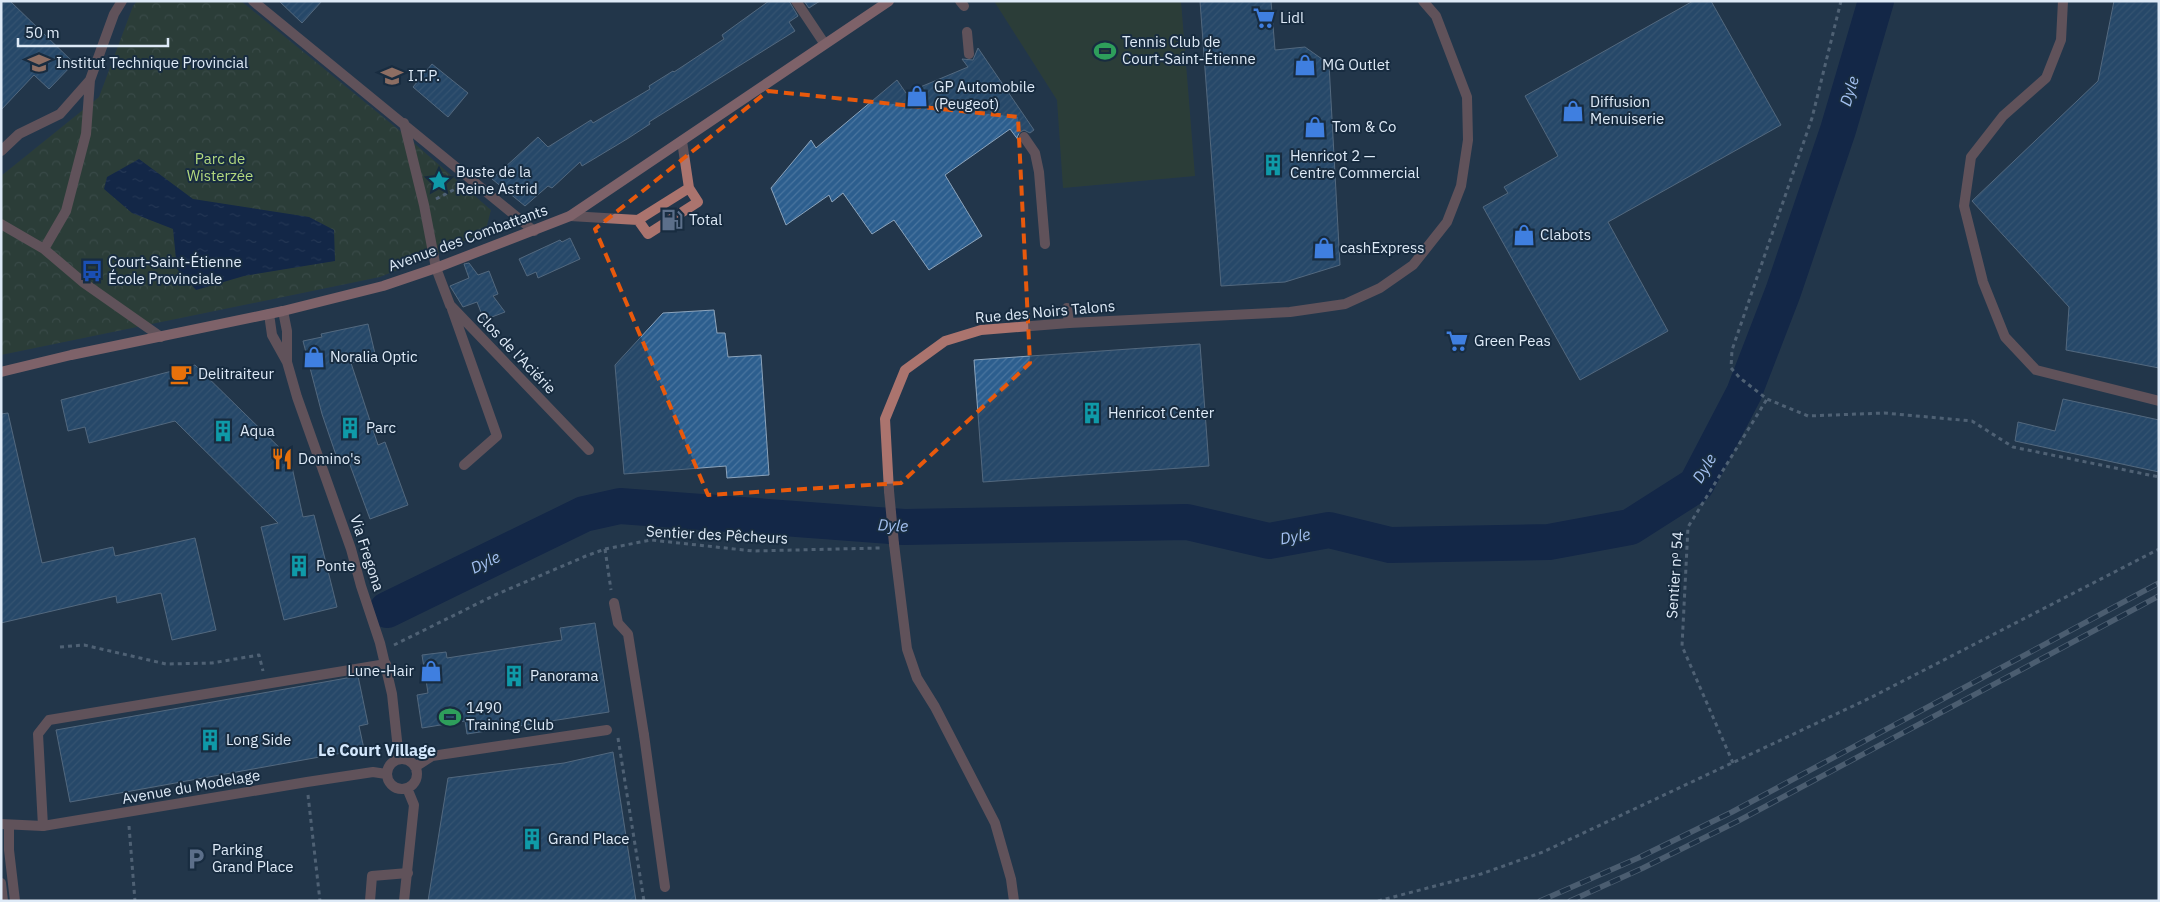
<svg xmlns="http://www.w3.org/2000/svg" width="2160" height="902" font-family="'IBM Plex Sans',sans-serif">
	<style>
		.forest { fill: url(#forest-crowns) }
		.garden { fill: #374623 }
		.water { fill: url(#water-ripples) }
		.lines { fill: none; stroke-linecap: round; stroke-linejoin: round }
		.river { stroke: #001443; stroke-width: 36 }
		.building { fill: url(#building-hatch); stroke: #8ca4bc }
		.path { stroke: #8595a6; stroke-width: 3; stroke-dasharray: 4 4; stroke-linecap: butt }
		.lane { stroke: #ab746e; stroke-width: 10 }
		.street { stroke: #ab746e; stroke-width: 10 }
		.secondary { stroke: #ed978e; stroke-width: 10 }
		.rail-casing { stroke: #7d8d9e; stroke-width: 5.5 }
		.rail { stroke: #182c40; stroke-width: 4; stroke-dasharray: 11; stroke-linecap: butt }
		.marked { fill: none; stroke: #e8590c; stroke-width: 4; stroke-dasharray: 10 6; stroke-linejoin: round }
		.labels { text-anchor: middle; stroke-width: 4; stroke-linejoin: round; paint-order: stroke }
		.poi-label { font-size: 15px; fill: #deeaf7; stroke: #182c40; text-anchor: start }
		.park-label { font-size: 15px; fill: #b3d97e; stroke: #182c40 }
		.street-label { font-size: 15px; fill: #deeaf7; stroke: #182c40 }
		.water-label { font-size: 16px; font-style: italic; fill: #a3c0f0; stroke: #182c40 }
		.neighbourhood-label { font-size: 16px; font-weight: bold; fill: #d3e7fc; stroke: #182c40 }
	</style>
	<defs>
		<pattern id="forest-crowns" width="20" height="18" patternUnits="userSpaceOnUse" patternTransform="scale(1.25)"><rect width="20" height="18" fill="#374623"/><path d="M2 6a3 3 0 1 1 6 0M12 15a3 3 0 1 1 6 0" fill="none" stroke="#546144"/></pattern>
		<pattern id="water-ripples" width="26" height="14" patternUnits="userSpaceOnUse" patternTransform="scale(1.25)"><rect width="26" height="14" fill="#001443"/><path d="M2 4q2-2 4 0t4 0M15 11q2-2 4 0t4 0" fill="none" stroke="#25365f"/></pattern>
		<pattern id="building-hatch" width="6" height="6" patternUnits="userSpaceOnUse" patternTransform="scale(1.25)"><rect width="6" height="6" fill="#2c5e8e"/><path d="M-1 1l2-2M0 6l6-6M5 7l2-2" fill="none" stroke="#4a759f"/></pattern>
	</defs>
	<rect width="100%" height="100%" fill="#22364b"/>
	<path class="forest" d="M137,1H241L399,130L491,210L486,229L453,247L380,277L1,355V176L99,97L133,6Z"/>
	<path class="garden" d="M994,1H1181L1195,176L1063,188L1057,100Z"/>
	<path class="water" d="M139,159L193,199L309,217L334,230L335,261L244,276L196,290L177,269L173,229L132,213L104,189L107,177Z"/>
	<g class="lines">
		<path class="river" d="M387,610L584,514L620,506L904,527L1187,522L1269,541L1329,530L1390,545L1549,542L1630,527L1696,485L1744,393L1783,292L1838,130L1876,1"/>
	</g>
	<path class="building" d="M1,1H10L74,63L49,89L34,75L1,110Z
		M279,1H322L302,23Z
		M769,1H789L798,16L789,22L795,31L649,122L650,124L627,139L582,166L580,162L552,188L548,186L525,206L492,179L538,137L548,147L591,120L593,123L650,89L649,86L673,71L674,72L724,39L722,35Z
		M804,1H820L809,8Z
		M1200,1H1271L1275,50L1305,47L1329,64L1340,265L1285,282L1221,286Z
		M1693,1H1711L1781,125L1608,222L1668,331L1580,380L1483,207L1508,193L1504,187L1558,156L1525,96Z
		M2114,1H2159V368L2066,350L2069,307L1972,201L2098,81Z
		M978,48L1034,130L1030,133L1024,130L1020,132L1017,137L1019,141L1010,129L945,175L982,236L929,270L894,220L872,234L843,193L832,202L829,195L786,225L771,188L811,140L816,148L897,80L906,93L968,67L962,59L973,60Z
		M432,64L468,93L448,117L413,87Z
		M570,238L580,259L538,278L536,272L527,276L519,259L560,240L562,242Z
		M469,263L478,275L489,271L498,294L493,296L505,312L484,320L477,302L463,307L450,286L469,278L464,264Z
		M714,310L717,333H725L728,357L761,355L769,475L727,478L726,466L624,474L615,365L663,313Z
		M368,324L376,358L351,363L378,445L385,442L408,505L370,519L347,457L338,461L322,414L303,341L322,337L321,334Z
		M1200,344L1209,466L983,482L974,360Z
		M195,365L290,458L303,517L314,515L337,607L284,620L261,527L278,523L175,421L89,443L85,427L68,431L61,400Z
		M2063,399L2159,420V472L2015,441L2018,422L2055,431Z
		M8,413L42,563L113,547L115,556L195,538L216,630L172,640L161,593L117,603L116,596L1,623V414Z
		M595,623L609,712L467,734L465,721L422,728L417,695L428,693L422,655L446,652L447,658L562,640L560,628Z
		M358,676L368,724L359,726L364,749L70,802L56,730Z
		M613,752L636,901H428L448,778L564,763Z"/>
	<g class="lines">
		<path class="path" d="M1841,1L1812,118L1732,350L1731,368L1740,378L1767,399L1808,416L1884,413L1972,421L2013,447L2159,477
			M436,199L459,187
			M605,549L611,590
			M394,645L495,595L586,556L605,549L651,540L753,551L880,548
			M60,647L84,645L166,664L212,663L259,655L263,671
			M618,738L644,901
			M1733,763L1682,646L1688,527L1767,399
			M308,795L320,901
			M129,826L135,901
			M1378,901L1481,874L1543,852L1870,698L2159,549"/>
		<path class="lane" d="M960,1L964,6
			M2063,1L2061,40L2046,78L2003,116L1971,157L1964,206L1983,282L2005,337L2036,370L2159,401
			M967,32L969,54
			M1024,137L1035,153L1039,172L1045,244
			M570,216L638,220L689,188L682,141
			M638,220L648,234L698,202L689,188
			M1067,308L1069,323
			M889,491L894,544
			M614,603L618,623L628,634L644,735
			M9,825V850L15,901
			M43,826L38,734L49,720L386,664
			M1,883L3,901
			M370,901L372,876L408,873"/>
		<path class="street" d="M253,1L534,231
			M796,1L824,43
			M90,80L114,14L122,1
			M404,123L424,205L436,268L450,305L589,450
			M1,151L19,134L60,114L90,80L86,134L66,211L44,249
			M1,224L44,249L84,283L161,337
			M452,309L497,436L464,465
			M283,311L287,331V361
			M269,314L272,335L287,362L297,397L351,549L361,586L380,643L392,694L399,759
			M889,491L885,419L905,370L945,341L981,330L1069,323L1290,312L1345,304L1380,288L1413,265L1447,222L1461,186L1468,140L1467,97L1436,16L1423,1
			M894,544L907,649L917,678L935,707L995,823L1011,879L1014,901
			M644,735L665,887
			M387 774a15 15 0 1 1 30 0a15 15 0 1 1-30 0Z
			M415,767L432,756L607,730
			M1,824L43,826L307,782L373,772L386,774
			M404,901L414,805L407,788"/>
		<path class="secondary" d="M1,372L71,355L283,311L383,286L436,268L570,216L889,1"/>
		<g class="rail-casing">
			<path id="rail" d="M1540,901L1638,858L1732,812L2159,583
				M1570,901L1643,868L1738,821L2159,596"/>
		</g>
		<use href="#rail" class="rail"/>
	</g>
	<path d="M0 0H2160V902H0ZM768,91L1018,117L1030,363L901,483L708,495L595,229Z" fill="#22364b" fill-opacity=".55" fill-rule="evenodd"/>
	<path class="marked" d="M768,91L1018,117L1030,363L901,483L708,495L595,229Z"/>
	<defs>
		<g id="supermarket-bare" transform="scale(1.725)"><path d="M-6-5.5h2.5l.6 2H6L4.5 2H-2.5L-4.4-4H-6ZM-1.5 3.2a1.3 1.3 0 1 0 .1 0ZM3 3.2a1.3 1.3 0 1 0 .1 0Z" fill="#3f7fe0" stroke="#182c40" stroke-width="2.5" paint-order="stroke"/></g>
		<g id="stadium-bare" transform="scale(1.725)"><path d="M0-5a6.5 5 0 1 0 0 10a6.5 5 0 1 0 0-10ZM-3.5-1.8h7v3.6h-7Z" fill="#2e9e5b" stroke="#182c40" stroke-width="2.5" paint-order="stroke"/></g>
		<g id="school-bare" transform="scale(1.725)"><path d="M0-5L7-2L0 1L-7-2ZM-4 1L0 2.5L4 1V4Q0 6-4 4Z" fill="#8d6e63" stroke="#182c40" stroke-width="2.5" paint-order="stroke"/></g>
		<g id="shop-bare" transform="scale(1.725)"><path d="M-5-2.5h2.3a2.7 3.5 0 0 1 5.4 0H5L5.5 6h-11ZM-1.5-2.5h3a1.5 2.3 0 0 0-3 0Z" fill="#3f7fe0" stroke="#182c40" stroke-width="2.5" paint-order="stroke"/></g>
		<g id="building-bare" transform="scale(1.725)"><path d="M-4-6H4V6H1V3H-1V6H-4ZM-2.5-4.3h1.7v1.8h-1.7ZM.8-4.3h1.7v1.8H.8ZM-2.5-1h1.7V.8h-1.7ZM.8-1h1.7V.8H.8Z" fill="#0f9aa8" stroke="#182c40" stroke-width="2.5" paint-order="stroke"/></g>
		<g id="sight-bare" transform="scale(1.725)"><path d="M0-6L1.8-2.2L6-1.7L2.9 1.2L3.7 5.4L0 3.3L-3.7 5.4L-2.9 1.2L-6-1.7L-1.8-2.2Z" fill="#0f9aa8" stroke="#182c40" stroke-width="2.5" paint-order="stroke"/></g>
		<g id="fuel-bare" transform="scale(1.725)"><path d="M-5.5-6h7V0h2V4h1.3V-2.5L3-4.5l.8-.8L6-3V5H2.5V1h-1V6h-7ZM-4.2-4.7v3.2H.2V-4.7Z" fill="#5c6f8a" stroke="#182c40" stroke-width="2.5" paint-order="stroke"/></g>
		<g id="bus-bare" transform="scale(1.725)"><path d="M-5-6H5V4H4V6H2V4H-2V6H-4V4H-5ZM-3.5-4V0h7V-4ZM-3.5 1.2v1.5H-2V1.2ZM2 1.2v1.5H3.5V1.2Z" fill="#1a4fb4" stroke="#182c40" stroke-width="2.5" paint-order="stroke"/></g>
		<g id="cafe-bare" transform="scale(1.725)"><path d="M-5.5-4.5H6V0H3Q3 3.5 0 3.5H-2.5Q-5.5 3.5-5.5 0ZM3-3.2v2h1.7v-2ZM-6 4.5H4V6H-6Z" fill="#e8710a" stroke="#182c40" stroke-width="2.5" paint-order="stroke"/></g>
		<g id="restaurant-bare" transform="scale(1.725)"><path d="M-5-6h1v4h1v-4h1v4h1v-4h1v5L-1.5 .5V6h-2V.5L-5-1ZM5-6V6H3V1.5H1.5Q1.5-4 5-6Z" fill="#e8710a" stroke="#182c40" stroke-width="2.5" paint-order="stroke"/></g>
		<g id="parking-bare" transform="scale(1.725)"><path d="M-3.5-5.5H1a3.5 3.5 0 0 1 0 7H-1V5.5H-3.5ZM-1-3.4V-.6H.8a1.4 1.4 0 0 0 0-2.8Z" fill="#5c6f8a" stroke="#182c40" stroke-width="2.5" paint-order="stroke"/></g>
	</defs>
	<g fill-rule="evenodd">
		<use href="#supermarket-bare" x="1264" y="18"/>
		<use href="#stadium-bare" x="1105" y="51"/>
		<use href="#school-bare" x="39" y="63"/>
		<use href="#shop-bare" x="1305" y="65"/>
		<use href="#school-bare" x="392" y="76"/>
		<use href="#shop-bare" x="917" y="96"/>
		<use href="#shop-bare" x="1573" y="111"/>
		<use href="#shop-bare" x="1315" y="127"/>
		<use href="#building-bare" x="1273" y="165"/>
		<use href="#sight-bare" x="439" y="181"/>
		<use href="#fuel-bare" x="672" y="220"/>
		<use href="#shop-bare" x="1524" y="235"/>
		<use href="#shop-bare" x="1324" y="248"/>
		<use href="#bus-bare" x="92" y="271"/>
		<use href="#supermarket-bare" x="1457" y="341"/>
		<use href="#shop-bare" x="314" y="357"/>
		<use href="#cafe-bare" x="181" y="374"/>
		<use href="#building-bare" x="1092" y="413"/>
		<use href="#building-bare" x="350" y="428"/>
		<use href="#building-bare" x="223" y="431"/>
		<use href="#restaurant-bare" x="282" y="459"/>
		<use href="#building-bare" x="299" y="566"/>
		<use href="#shop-bare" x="431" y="671"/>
		<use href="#building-bare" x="514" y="676"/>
		<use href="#stadium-bare" x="450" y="717"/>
		<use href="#building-bare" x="210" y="740"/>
		<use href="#building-bare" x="532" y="839"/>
		<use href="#parking-bare" x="196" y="859"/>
	</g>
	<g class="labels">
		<g class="poi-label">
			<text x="1280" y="23">Lidl</text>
			<text x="1122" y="47">Tennis Club de<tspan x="1122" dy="17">Court-Saint-Étienne</tspan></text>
			<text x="56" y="68">Institut Technique Provincial</text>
			<text x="1322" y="70">MG Outlet</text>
			<text x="408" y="81">I.T.P.</text>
			<text x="934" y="92">GP Automobile<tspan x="934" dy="17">(Peugeot)</tspan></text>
			<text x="1590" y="107">Diffusion<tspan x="1590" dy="17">Menuiserie</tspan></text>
			<text x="1332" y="132">Tom &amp; Co</text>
			<text x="1290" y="161">Henricot 2 —<tspan x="1290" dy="17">Centre Commercial</tspan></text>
			<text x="456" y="177">Buste de la<tspan x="456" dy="17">Reine Astrid</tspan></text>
			<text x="689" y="225">Total</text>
			<text x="1540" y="240">Clabots</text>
			<text x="1340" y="253">cashExpress</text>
			<text x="108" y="267">Court-Saint-Étienne<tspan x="108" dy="17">École Provinciale</tspan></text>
			<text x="1474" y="346">Green Peas</text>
			<text x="330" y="362">Noralia Optic</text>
			<text x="198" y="379">Delitraiteur</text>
			<text x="1108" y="418">Henricot Center</text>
			<text x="366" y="433">Parc</text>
			<text x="240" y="436">Aqua</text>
			<text x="298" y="464">Domino's</text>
			<text x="316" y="571">Ponte</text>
			<text x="414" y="676" text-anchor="end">Lune-Hair</text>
			<text x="530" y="681">Panorama</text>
			<text x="466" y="713">1490<tspan x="466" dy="17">Training Club</tspan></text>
			<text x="226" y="745">Long Side</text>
			<text x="548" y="844">Grand Place</text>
			<text x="212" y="855">Parking<tspan x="212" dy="17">Grand Place</tspan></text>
		</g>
		<g class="park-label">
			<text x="220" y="164">Parc de<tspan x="220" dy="17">Wisterzée</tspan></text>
		</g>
		<g class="street-label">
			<text transform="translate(468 238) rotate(-20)" y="5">Avenue des Combattants</text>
			<text transform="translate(1045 312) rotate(-5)" y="5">Rue des Noirs Talons</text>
			<text transform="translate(516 353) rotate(46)" y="5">Clos de l'Aciérie</text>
			<text transform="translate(717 535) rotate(3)" y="5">Sentier des Pêcheurs</text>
			<text transform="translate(367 553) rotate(72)" y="5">Via Fregona</text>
			<text transform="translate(1675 575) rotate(-86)" y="5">Sentier nᵒ 54</text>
			<text transform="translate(191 787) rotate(-10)" y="5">Avenue du Modelage</text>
		</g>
		<g class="water-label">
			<text transform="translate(1849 91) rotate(-73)" y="6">Dyle</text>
			<text transform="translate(1704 468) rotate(-59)" y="6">Dyle</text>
			<text transform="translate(893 525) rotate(3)" y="6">Dyle</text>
			<text transform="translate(1295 536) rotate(-10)" y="6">Dyle</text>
			<text transform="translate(485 562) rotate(-26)" y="6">Dyle</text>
		</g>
		<g class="neighbourhood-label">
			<text x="377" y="756">Le Court Village</text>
		</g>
	</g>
	<rect width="2160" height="902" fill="none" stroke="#deeaf7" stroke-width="5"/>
	<path d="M18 38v8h150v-8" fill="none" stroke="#deeaf7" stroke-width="2.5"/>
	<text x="25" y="38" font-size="15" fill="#deeaf7" stroke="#182c40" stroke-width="4" paint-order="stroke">50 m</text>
</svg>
